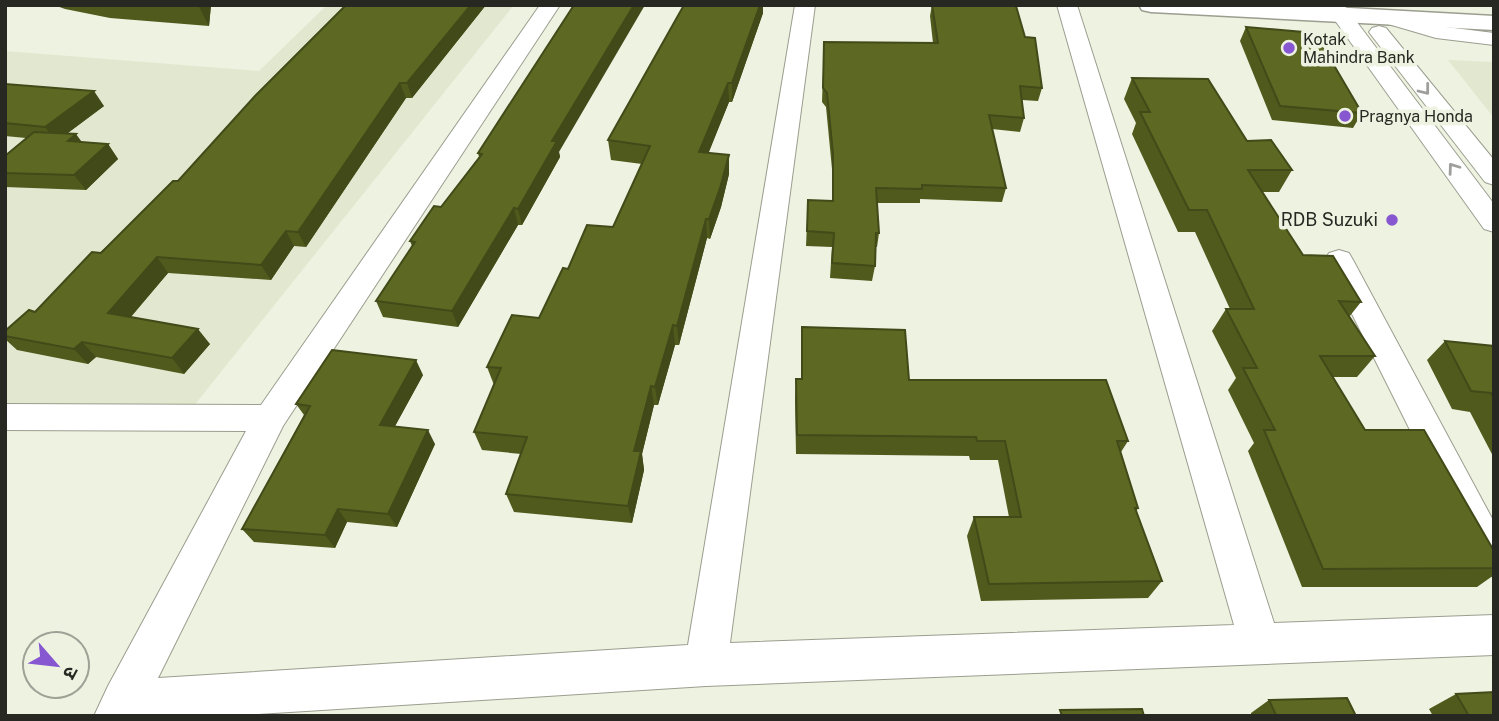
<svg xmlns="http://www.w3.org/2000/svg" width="1499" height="721" font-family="'Public Sans','Noto Sans Devanagari',sans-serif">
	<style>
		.built { fill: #e2e8d0 }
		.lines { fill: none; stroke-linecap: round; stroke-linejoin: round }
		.minor-casing { stroke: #9b9e8f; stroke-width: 2 }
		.major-casing { stroke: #9b9e8f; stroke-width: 3 }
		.minor { fill: #fff; fill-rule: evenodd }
		.major { fill: #fff; fill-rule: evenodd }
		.wall { fill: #505a1d }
		.shaded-wall { fill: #414a18 }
		.building { fill: #5d6922; stroke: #414a18; stroke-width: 2 }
		.oneway { stroke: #9e9e9c }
		.poi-dot { fill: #8657d0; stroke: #edf2e1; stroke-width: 2.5 }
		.labels { text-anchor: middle; stroke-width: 7; stroke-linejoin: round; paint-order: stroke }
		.far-poi-label { font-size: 16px; fill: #272822; stroke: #edf2e1; text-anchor: start }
		.poi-label { font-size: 18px; fill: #272822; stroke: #edf2e1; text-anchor: end }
	</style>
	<rect width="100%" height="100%" fill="#edf2e1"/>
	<path class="built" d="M327,5H514L189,412L5,413V51L259,71Z
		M1448,60L1494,62V118Z"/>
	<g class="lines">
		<g class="minor-casing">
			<path id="minor" d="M540,5H560L283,426L158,678L688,645L795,5H815L730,643L1234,625L1057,5H1077L1274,623L1494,615V655L706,686L228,716H94L108,686L246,431L5,430V404L261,405Z
				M1324,5H1344L1494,204V232L1484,229Z
				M1385,11L1438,26L1494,33V45L1436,38L1378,21L1375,17L1378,13Z
				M1379,26L1386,28L1494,160V185L1485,182L1372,36L1369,32L1372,28Z
				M1339,250L1349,253L1353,260L1494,522V577L1481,572L1325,260L1329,253Z"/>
		</g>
		<g class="major-casing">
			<path id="major" d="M1139,5H1295L1494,16V30L1151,12L1142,10Z"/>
		</g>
		<use href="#minor" class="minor"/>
		<use href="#major" class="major"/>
	</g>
	<path class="wall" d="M54,5H211L209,26L110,18L65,9Z
		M346,5H486L412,98H406L306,247L294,246L271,280L168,273L131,317L210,344L184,374L96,357L88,364L17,350L5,339V331L35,312L178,181Z
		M684,5H763V13L732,102H729L708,153L729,155V174L721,207L710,239L707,238L679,345H675L658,405H654L642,454L644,470L632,523L514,512L506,494L521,454L482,450L474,432L494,385L487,367L539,318L568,269L613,227L642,164L611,160L608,140Z
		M932,5H986L1025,37L1042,88L1038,101L1022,100L1024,118L1020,132L992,129L1006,188L1002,202L920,199V203H877L879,233L877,247H875V266L872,281L830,278L832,247L806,246L808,200L832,201V169L826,107L822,102L824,42L933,43L930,16Z
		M1246,27L1362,113L1353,128L1272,120L1240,41Z
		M1132,78L1247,141L1292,170L1279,192H1262L1303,255L1361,302L1349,317L1375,356L1357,377H1333L1365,430L1494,551V575L1477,587H1302L1248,451L1254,443L1228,390L1236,378L1212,331L1226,309H1230L1195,232H1178L1132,134L1136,123L1124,99Z
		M5,84L104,106L66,134L82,142L108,144L118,159L86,190L5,187V156L26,138L5,136Z
		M559,152L560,157L522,225H518L458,327L383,317L376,301L412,246L410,241L441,207L479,157L478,153Z
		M802,327L909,380L1128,441L1121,452L1138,508L1136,512L1162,581L1148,598L981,601L967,536L974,517H1009L998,460H970L969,456L796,454L795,399L796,379H801V348Z
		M1445,341L1494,346V458L1470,412L1452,409L1427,360Z
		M423,375L395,426L435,444L397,527L347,522L335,548L254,542L242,529L304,415L296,404Z
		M1456,694L1494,716H1433L1429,709Z
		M1269,700L1356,716L1251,715V713Z"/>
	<path class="shaded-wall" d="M198,5H211L209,26Z
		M471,5H486L412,98L407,83Z
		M634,5H645L559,152L560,157L522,225L518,209L552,141Z
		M760,5H763V13L732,102V83Z
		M400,83L406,98L306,247L298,232Z
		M728,83L729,102L701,172L699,152Z
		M94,91L104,106L56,142L45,127Z
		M76,134L87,149L68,141Z
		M108,144L118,159L86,190L74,175Z
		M729,155V174L721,207L710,239L709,219Z
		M514,208L518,225L458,327L452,311Z
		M706,219L707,238L679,345L677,326Z
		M286,231L294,246L271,280L261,265Z
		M157,257L168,273L121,328L108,313Z
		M673,325L675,345L658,405L655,387Z
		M198,329L210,344L184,374L172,358Z
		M82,342L96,357L88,364L74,349Z
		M416,360L423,375L388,439L380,425Z
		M651,386L654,405L642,454L644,470L632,523L628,506L634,451Z
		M428,430L435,444L397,527L388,514Z
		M338,509L347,522L335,548L325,535Z"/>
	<path class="building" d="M346,5H471L407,83H400L298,232L286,231L261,265L157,257L108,313L198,329L172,358L82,342L74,349L5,336V331L29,310L35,312L92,252L101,253L173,181H178L255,96Z
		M574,5H634L552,141H557L518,209L514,208L452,311L376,301L415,242L410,241L434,206L441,207L482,154L478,153Z
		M684,5H760L732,83H728L699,152L729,155L720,188L709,219H706L677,326L673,325L655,387L651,386L634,451H641L628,506L506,494L527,437L474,432L501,368L487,367L512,315L539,318L563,268L568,269L587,225L613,227L650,146L608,140Z
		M932,5L1016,6L1025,37L1035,38L1042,88L1020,86L1024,118L989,115L1006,188L922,185V189L876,188L879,233H876L875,266L832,263L834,233L807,231L808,200L833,201V154L827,93L823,88L824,42L938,43Z
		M1246,27L1315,33L1362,113L1280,106Z
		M1132,78L1208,79L1247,141L1271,140L1292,170H1248L1303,255L1333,256L1361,302L1339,301L1375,356H1320L1365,430H1424L1494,551V568L1323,569L1264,430H1275L1243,368H1257L1226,309H1254L1207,210H1189L1140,112H1150Z
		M5,84L94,91L45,127L5,123Z
		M34,132L76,134L68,141L108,144L74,175L5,173V156Z
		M802,327L905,330L909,380H1106L1128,441H1117L1138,508H1135L1162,581L989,584L974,517H1021L1005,441H977L976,437L797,435L796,379H802Z
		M1445,341L1494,346V399L1491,393L1471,391Z
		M332,350L416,360L380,425L428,430L388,514L338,509L325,535L242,529L310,406L296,404Z
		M1494,692V716H1469L1456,694Z
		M1347,698L1356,716H1147L1276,715L1269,700Z
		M1142,709L1144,716H1062L1060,710Z"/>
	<defs><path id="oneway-chevron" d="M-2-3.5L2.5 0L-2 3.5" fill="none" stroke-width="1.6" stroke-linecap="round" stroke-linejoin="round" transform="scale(1.75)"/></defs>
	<g class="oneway">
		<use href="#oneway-chevron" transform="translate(1425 90) rotate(52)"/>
		<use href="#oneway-chevron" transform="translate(1453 168) rotate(-126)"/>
	</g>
	<g class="poi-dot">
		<circle cx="1289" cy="48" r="7"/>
		<circle cx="1345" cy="116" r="7"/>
		<circle cx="1392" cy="220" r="7"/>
	</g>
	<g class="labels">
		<g class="far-poi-label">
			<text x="1303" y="45">Kotak<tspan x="1303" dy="18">Mahindra Bank</tspan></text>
			<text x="1359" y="122">Pragnya Honda</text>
		</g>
		<g class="poi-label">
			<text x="1378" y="226">RDB Suzuki</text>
		</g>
	</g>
	<rect width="1499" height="721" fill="none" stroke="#272822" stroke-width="14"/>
	<g transform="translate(56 665) rotate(118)"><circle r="33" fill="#edf2e1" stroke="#9ea195" stroke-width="2"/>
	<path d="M0-5L12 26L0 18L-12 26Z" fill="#8657d0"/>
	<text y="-10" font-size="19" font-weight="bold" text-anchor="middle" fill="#272822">उ</text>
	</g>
</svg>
